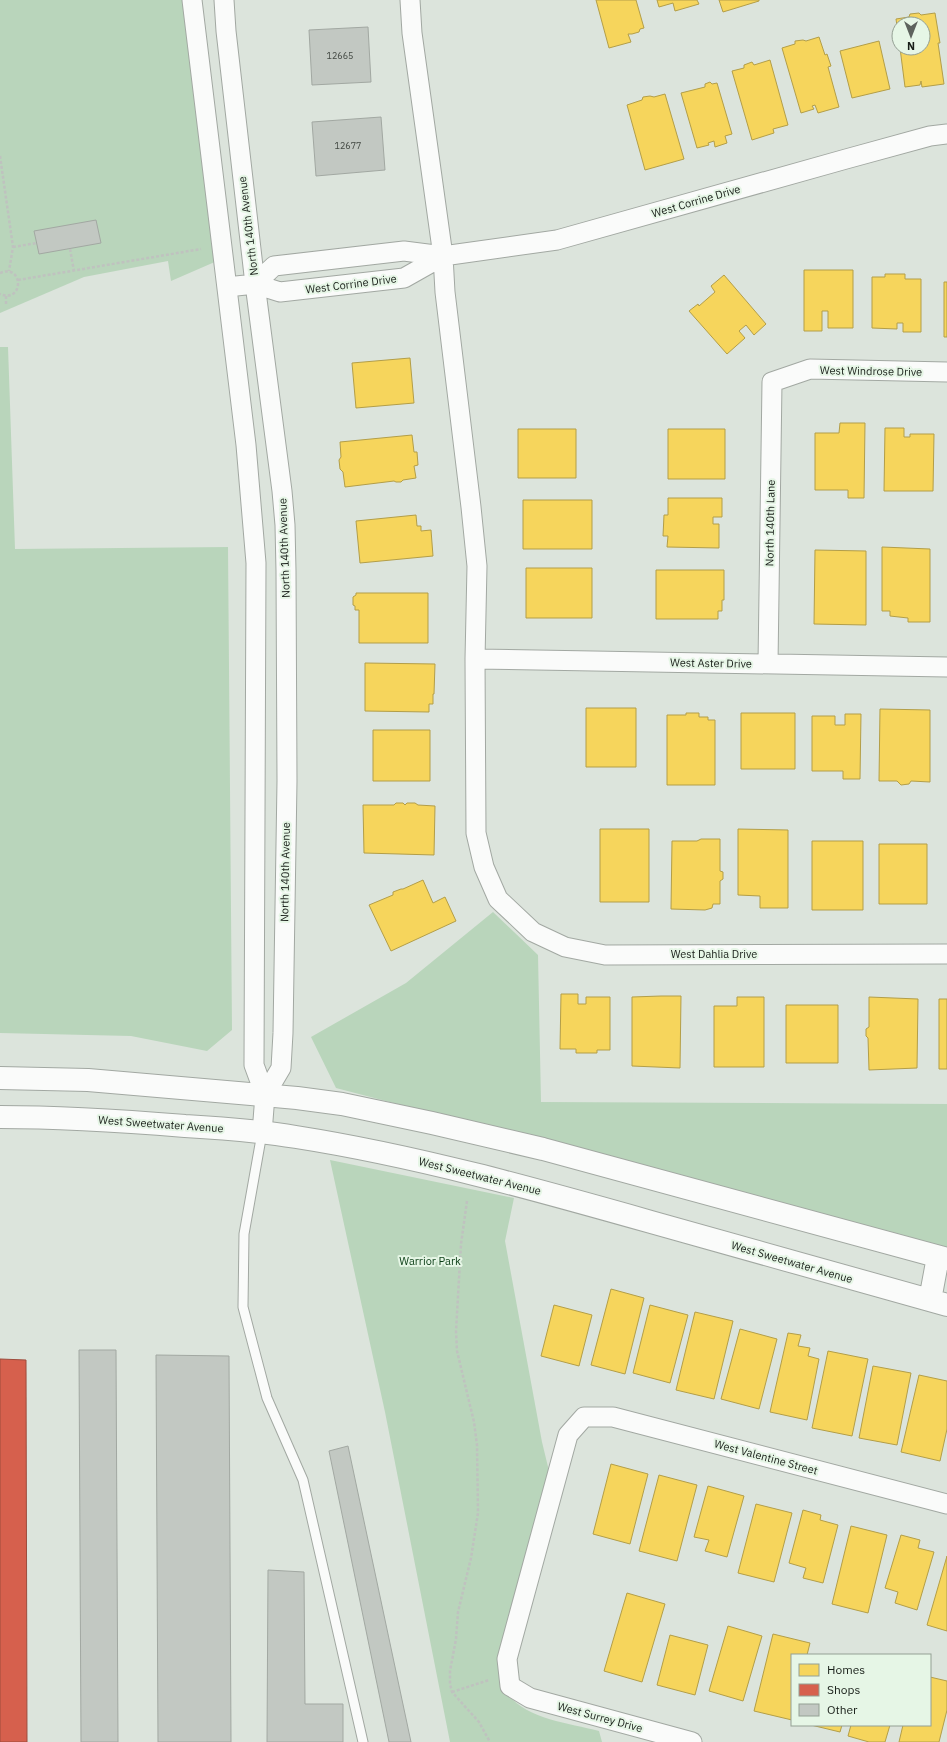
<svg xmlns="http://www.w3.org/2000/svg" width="947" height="1742" font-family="'IBM Plex Sans',sans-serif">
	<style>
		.green { fill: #b9d5bb }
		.homes { fill: #f6d55c; stroke: #b39e48 }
		.shops { fill: #d6604d; stroke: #9d4c3d }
		.building { fill: #c2c8c2; stroke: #a2a8a2 }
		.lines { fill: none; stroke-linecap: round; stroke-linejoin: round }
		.lane-casing { stroke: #a2a8a2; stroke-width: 11 }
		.street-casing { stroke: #a2a8a2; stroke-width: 21 }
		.secondary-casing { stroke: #a2a8a2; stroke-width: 24 }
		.path { stroke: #bfc2bf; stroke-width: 2.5; stroke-dasharray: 3 2; stroke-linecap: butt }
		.lane { stroke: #fafbfa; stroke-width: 9 }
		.street { stroke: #fafbfa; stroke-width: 19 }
		.secondary { stroke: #fafbfa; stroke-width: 22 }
		.labels { text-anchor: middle; stroke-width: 4; stroke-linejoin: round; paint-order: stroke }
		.number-label { font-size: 9px; fill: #424842 }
		.street-label { font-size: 11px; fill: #181e18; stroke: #e6f6e6 }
		.park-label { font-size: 11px; fill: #083b13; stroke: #e6f6e6 }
	</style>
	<rect width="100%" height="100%" fill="#dce4dc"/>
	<path class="green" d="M0,0H187L217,261L171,281L168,261L84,277L0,313Z
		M0,347H8L15,549L228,547L232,1030L207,1051L131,1036L0,1033Z
		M493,912L538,955L541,1102L947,1104V1251L771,1202L336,1088L311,1037L406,983Z
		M330,1160L514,1198L505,1241L542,1442L549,1471L497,1658C498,1666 498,1676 501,1683C517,1719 565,1722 599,1731L602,1742H450L385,1412Z"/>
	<path class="homes" d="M596,0H636L644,28L640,29L639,32L632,34H628L631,42L609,48Z
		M657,0H697L699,4L675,11L673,3L659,7Z
		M719,0H759V1L723,12Z
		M919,13L921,15L935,13L940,43H938L944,84L922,87L921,81L920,85L905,87L900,48H923V24H899V40L896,19L909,17L910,14Z
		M819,37L825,55L827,54L831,66L828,67L839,107L818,113L815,105L812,106L814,109L801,113L782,48L795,44V41L803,40L806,41Z
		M879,41L890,89L852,98L840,51Z
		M770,60L788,125L773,129L774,133L752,140L732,71L744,68V65L752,62L754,65Z
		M710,82L712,84L717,83L732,134L725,136L727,143L715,147L714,141L708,143L709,145L697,148L681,93L705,87V84Z
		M665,94L684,159L645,170L627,105L642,100L643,97L650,96L654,97Z
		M804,270H853V328H828V311H822V331H804Z
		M885,274H905V279H921V332H903V323H897V329L872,328V277H885Z
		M724,275L766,324L754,335L746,325L739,331L745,338L727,354L689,311L698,304L699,306L715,292L711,286Z
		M944,282H947V337H944Z
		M410,358L414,403L356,408L352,363Z
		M840,423H865L864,498H848V490H815V433H839Z
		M885,428H904V437H910V434H934L933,491H884Z
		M518,429H576V478H518Z
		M668,429H725V479H668Z
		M412,435L414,452H417L418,465L414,466L416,478L403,480L401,482H396L394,481L345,487L343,472L340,469L339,460L341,457L340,442Z
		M668,498H722V517H713V524H719V548L667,547L668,536H663L664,515H668Z
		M523,500H592V549H523Z
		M416,515L417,526H421V531L431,530L433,556L360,563L356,521Z
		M882,547L930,549V622H908V618L890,616V611H882Z
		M815,550L866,551V625L814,624Z
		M526,568H592V618H526Z
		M656,570H724V600H722V611H718V619H656Z
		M356,593H428V643H359V610H355V606L353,605V597L356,595Z
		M365,663L435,664L434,694H433V704H429V712L365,711Z
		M586,708H636V767H586Z
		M880,709L930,710V782L911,781L909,784L901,785L897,781H879Z
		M686,713H699V717H708V720H715V785H667V715H686Z
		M741,713H795V769H741Z
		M845,714H861L860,779H843V771H812V716H835V725H845Z
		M373,730H430V781H373Z
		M396,803H403L405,805L407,803H415L418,805L435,806L434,855L364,853L363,805H394Z
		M600,829H649V902H600Z
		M738,829L788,830V908H760V896L738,895Z
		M701,839H720V871L723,872V879L720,881V904H713L712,908L705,910L671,909L672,841H697Z
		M812,841H863V910H812Z
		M879,844H927V904H879Z
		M423,880L433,903L445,897L456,921L391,951L369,905L393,895V892L401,889H403Z
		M561,994H578V1004H586V997H610V1050H597V1053H576V1049H560Z
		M661,996H681L680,1068L632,1066V997Z
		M737,997H764V1067H714V1006H737Z
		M869,997L918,999L917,1068L869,1070L868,1038L866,1036V1029L869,1027Z
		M939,999H947V1069H939Z
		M786,1005H838V1063H786Z
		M611,1289L644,1298L625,1374L591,1365Z
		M554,1305L592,1315L579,1366L541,1356Z
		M650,1305L688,1315L670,1383L633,1373Z
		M695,1312L733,1321L714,1399L676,1390Z
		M740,1329L777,1339L759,1409L721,1399Z
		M788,1333L801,1335L798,1346L810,1348L808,1356L819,1359L807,1420L770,1412Z
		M828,1351L868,1359L852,1436L812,1428Z
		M873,1366L911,1373L897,1445L859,1438Z
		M919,1375L947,1381V1429L940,1461L901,1452Z
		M611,1464L648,1474L630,1544L593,1534Z
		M659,1475L697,1485L677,1561L639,1551Z
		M708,1486L744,1496L727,1557L705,1551L709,1540L694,1537Z
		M756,1504L792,1513L774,1582L738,1573Z
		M803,1510L821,1515L820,1520L838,1525L823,1583L803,1578L806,1568L789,1563Z
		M851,1526L887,1535L868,1613L832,1604Z
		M901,1535L920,1540L918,1548L934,1552L917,1610L895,1603L898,1592L885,1588Z
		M947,1556V1631L927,1625Z
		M627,1593L665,1604L642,1682L604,1671Z
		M728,1626L762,1636L743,1701L709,1691Z
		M773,1634L810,1643L807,1655H792V1720L754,1711Z
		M670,1635L708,1645L695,1695L657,1685Z
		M930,1677L947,1681V1710L939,1742H899L903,1725H930Z
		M811,1725H842L840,1732Z
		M851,1725H890L885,1742H869L848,1736Z"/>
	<path class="shops" d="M0,1359L26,1360L27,1742H0Z"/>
	<path class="building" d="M368,27L371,82L312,85L309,30Z
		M381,117L385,170L316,176L312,122Z
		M96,220L101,243L39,254L34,231Z
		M79,1350H116L118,1742H81Z
		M156,1355L229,1356L231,1742H158Z
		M348,1446L411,1742H389L329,1451Z
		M268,1570L304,1572L305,1704H343V1742H267Z"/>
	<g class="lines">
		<g class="lane-casing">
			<path id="lane" d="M262,1133L244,1234L243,1307L267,1398L303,1480L363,1742"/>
		</g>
		<g class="street-casing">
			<path id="street" d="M192,0L246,445L256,563L254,1065L265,1095
				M224,0L226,31L255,284L282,491L285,525L286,571L287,781L283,1033L281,1068L265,1095L262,1133
				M410,0L412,33L443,256L445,292L471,507L477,566L475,659L476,833L484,867L498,899L533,932L565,947L605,955L947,954
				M255,284L274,266L404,251L443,256L557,240L846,159L930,136L947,134
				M227,287L255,284L280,292L404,278L443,256
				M475,659L947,667
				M768,664L772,382L810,369L947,372
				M692,1742L530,1698L510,1686L507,1659L568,1435L584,1417H613L947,1504"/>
		</g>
		<g class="secondary-casing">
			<path id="secondary" d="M0,1078L88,1080L297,1098L342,1104L432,1123L543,1149L947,1259
				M0,1117C62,1117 123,1121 185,1126C222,1128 260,1131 296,1137C417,1156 534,1189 651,1222C750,1250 848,1277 947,1305
				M930,1300L938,1257"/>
		</g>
		<path class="path" d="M0,156L13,247L9,271
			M13,247L37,243
			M70,249L74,271
			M0,273C24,263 24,304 0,294
			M18,280L201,249
			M6,296V306
			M467,1201L461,1244L456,1331L457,1351L474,1422L477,1445L478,1513L471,1558L458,1612L456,1639L450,1671V1684L452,1692L479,1722L490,1742
			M452,1692L489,1680"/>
		<use href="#lane" class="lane"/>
		<use href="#street" class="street"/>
		<use href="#secondary" class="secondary"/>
	</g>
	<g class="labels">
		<g class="number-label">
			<text x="340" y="59">12665</text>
			<text x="348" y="149">12677</text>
		</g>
		<g class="street-label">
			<text transform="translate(696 201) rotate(-16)" y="4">West Corrine Drive</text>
			<text transform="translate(248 226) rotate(-97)" y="4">North 140th Avenue</text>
			<text transform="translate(351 284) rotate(-7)" y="4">West Corrine Drive</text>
			<text transform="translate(871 371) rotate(1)" y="4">West Windrose Drive</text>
			<text transform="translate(770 523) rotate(-89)" y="4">North 140th Lane</text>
			<text transform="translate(284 548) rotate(-92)" y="4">North 140th Avenue</text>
			<text transform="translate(711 663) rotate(1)" y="4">West Aster Drive</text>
			<text transform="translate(285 872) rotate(-89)" y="4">North 140th Avenue</text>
			<text x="714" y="958">West Dahlia Drive</text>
			<text transform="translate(161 1124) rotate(4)" y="4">West Sweetwater Avenue</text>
			<text transform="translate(480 1176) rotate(14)" y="4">West Sweetwater Avenue</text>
			<text transform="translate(792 1262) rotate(16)" y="4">West Sweetwater Avenue</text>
			<text transform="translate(766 1457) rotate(15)" y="4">West Valentine Street</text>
			<text transform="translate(600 1717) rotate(15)" y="4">West Surrey Drive</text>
		</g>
		<g class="park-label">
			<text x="430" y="1265">Warrior Park</text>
		</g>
	</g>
	<rect x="791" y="1654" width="140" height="72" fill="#e6f6e6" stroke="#94a094"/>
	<rect x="799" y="1664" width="20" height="12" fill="#f6d55c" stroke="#94a094"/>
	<text x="827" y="1674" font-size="12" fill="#181e18">Homes</text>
	<rect x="799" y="1684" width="20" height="12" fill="#d6604d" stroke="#94a094"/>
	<text x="827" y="1694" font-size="12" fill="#181e18">Shops</text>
	<rect x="799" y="1704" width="20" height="12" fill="#c2c8c2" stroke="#94a094"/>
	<text x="827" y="1714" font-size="12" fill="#181e18">Other</text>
	<g transform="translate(911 36) rotate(180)"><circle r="19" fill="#e6f6e6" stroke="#94a094"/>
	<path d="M0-3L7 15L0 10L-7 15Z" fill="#5d635d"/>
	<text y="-6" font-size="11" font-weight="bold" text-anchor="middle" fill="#181e18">N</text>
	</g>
</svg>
